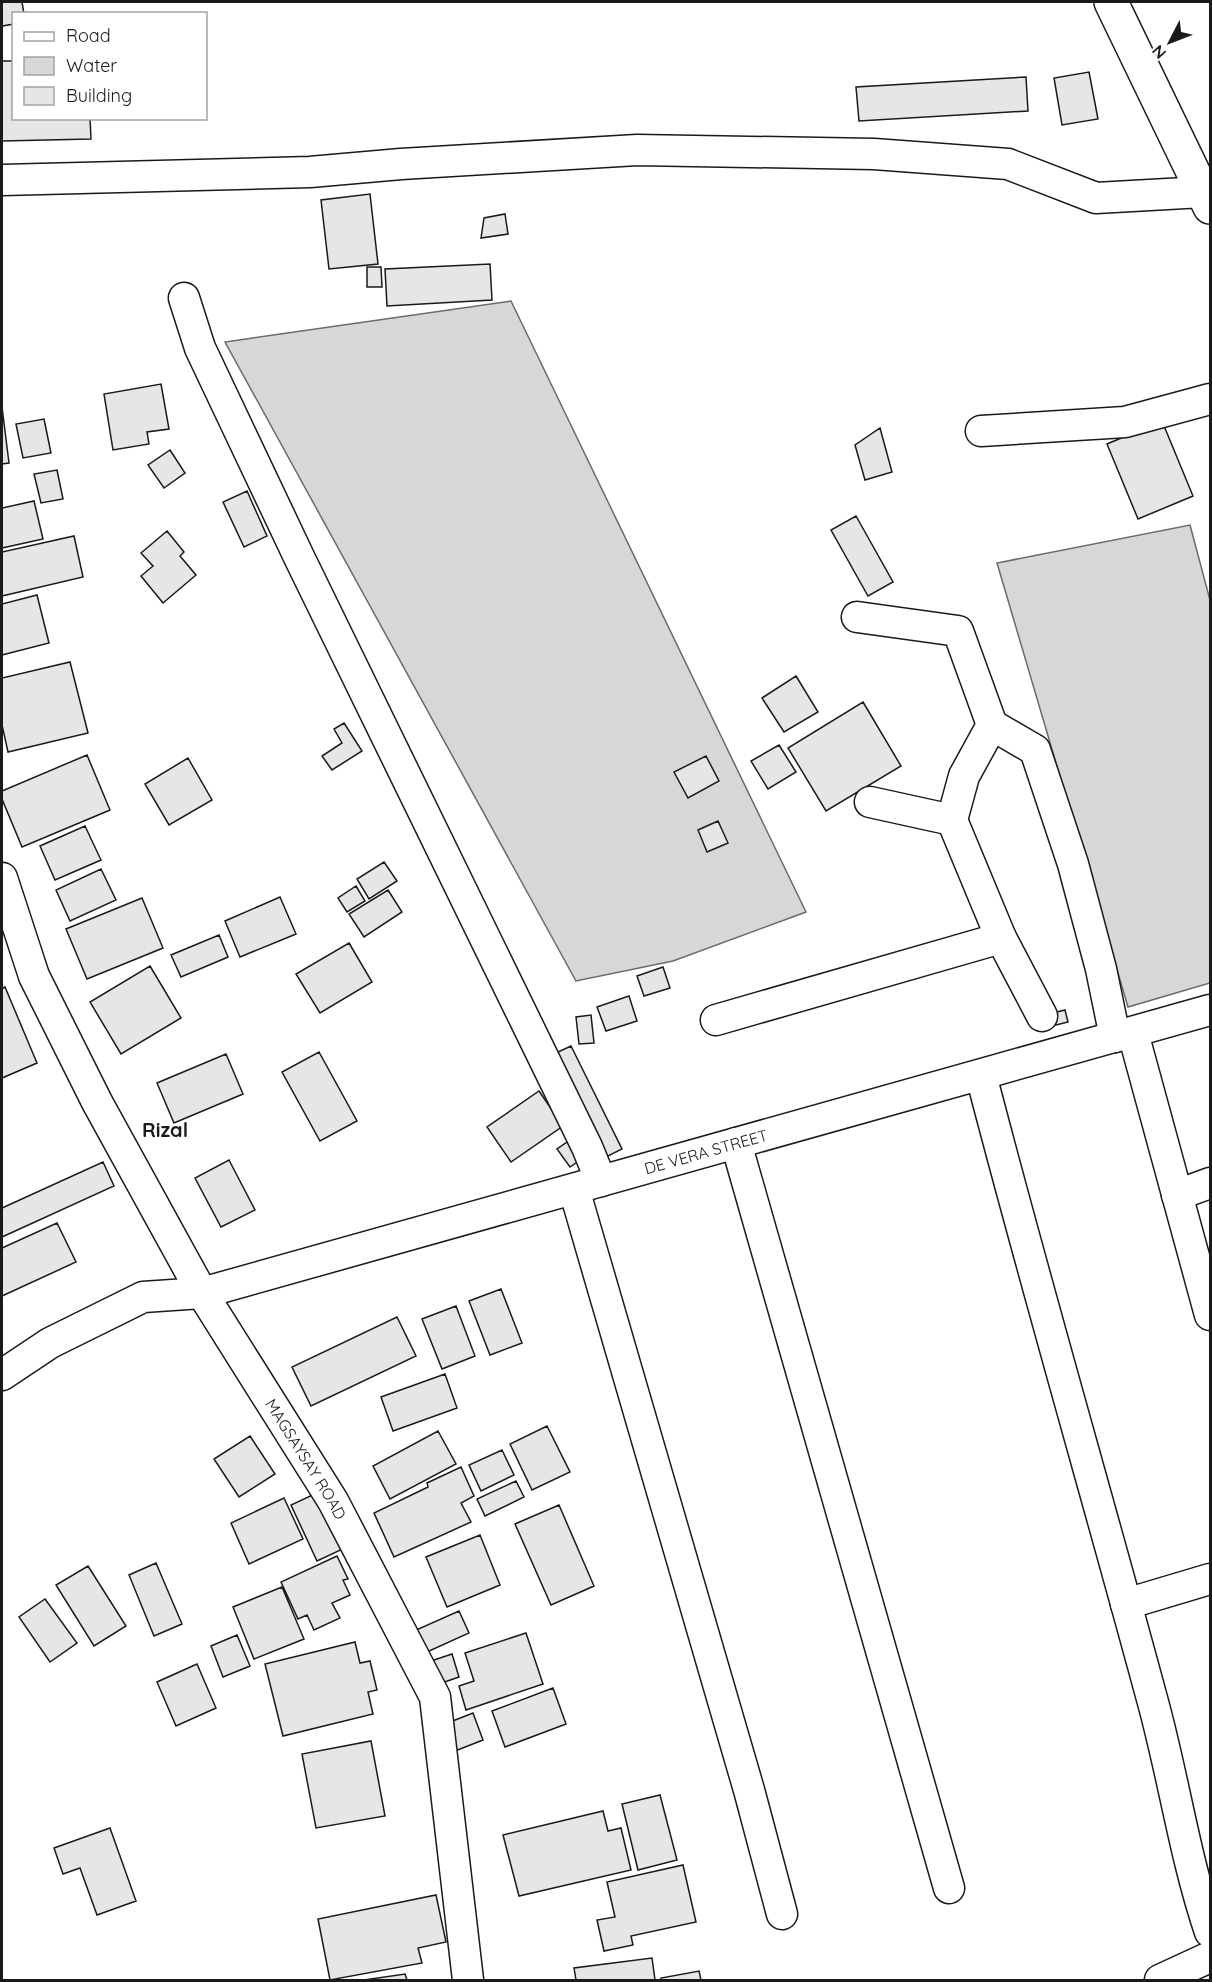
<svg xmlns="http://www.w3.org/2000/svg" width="1212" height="1982" font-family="Quicksand,sans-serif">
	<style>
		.water { fill: #d7d7d7; stroke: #6a6a6a; stroke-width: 1.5 }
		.building { fill: #e6e6e6; stroke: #1a1a1a; stroke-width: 1.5 }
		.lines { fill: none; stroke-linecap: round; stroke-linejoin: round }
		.minor-casing { stroke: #1a1a1a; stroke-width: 33 }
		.primary-casing { stroke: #1a1a1a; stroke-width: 36 }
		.minor { stroke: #fff; stroke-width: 30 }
		.primary { stroke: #fff; stroke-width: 33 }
		.labels { text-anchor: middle; stroke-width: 4.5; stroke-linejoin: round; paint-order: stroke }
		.street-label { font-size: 16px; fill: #1a1a1a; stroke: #fff }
		.quarter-label { font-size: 20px; font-weight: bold; fill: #1a1a1a; stroke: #fff }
	</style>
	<rect width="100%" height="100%" fill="#fff"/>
	<path class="water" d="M511,301L806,912L673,961L576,981L225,342Z
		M1190,525L1210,600V983L1128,1007L997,563Z"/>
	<path class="building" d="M2,2H22L24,14H14V24L2,26Z
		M2,61H14V118H90L91,139L2,141Z
		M1089,72L1098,119L1062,125L1054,78Z
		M1026,77L1028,111L859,121L856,87Z
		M370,194L378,264L329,269L321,200Z
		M505,214L508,234L481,238L484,218Z
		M490,264L492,300L387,306L385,269Z
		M367,267H381L382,287H367Z
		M161,384L169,429L147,432L149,444L113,450L104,394Z
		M2,407L9,463L2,464Z
		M44,419L51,453L23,458L16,424Z
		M1162,421L1193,496L1138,519L1107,444Z
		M880,428L892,472L865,480L855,445Z
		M170,450L185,473L164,488L148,465Z
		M57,470L63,499L41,503L34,474Z
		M247,491L267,536L244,547L223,502Z
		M34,501L43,539L2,548V508Z
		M856,516L893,582L868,596L831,530Z
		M167,531L184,552L180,556L196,575L163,603L141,576L153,566L141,553Z
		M74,536L83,577L2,596V552Z
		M37,595L49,643L2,655V604Z
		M70,662L88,733L8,752L2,725V678Z
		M796,676L818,712L784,732L762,698Z
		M863,702L901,766L826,811L788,748Z
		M344,723L362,751L332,770L322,756L342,743L334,729Z
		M779,745L796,772L768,789L751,761Z
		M87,755L110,810L22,847L2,799V791Z
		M706,756L719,781L688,798L674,772Z
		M188,758L212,800L169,825L145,784Z
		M718,821L728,843L707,852L698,830Z
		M85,826L101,860L55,880L40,846Z
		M384,862L397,881L369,899L357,879Z
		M101,869L116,900L70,921L56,890Z
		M356,886L365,901L347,912L338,898Z
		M388,890L402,912L364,937L349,914Z
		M280,897L296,934L240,957L225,921Z
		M142,898L163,948L87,979L66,929Z
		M219,935L228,957L181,977L171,955Z
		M349,943L372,982L320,1013L296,974Z
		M150,966L181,1018L121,1054L90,1002Z
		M663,967L670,988L644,996L637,976Z
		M5,987L37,1063L2,1078V989Z
		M629,996L637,1021L606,1031L597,1007Z
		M1065,1010L1068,1022L1036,1030L1033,1018Z
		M591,1015L594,1043L579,1044L576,1017Z
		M571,1046L622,1149L598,1161L547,1057Z
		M319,1052L357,1121L320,1141L282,1072Z
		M226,1054L243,1094L174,1123L157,1083Z
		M539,1091L563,1126L511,1162L487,1127Z
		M573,1138L586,1156L570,1167L557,1149Z
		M229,1160L255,1210L221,1227L195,1178Z
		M103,1162L114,1186L2,1237V1208Z
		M57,1223L76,1262L2,1296V1248Z
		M501,1289L522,1343L490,1355L469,1301Z
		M456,1306L475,1356L442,1369L422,1319Z
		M397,1317L416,1356L311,1406L292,1367Z
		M445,1374L457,1408L393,1431L381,1397Z
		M547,1426L570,1472L532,1490L510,1444Z
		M438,1431L456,1464L390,1499L373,1466Z
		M250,1436L275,1474L239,1497L214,1459Z
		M502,1450L514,1475L481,1491L469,1465Z
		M461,1467L474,1496L461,1503L471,1522L394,1557L374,1513L428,1487L427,1483Z
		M516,1481L524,1497L485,1516L477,1499Z
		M321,1491L347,1547L317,1561L291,1505Z
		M284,1498L303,1539L249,1564L231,1523Z
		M559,1505L594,1586L551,1605L515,1524Z
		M480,1535L500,1585L447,1607L426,1557Z
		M337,1556L348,1579L343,1580L350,1595L332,1603L340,1618L314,1630L307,1615L298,1619L281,1582Z
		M156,1563L182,1624L154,1636L129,1575Z
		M88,1566L126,1626L94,1646L56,1585Z
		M282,1587L304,1639L254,1659L233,1607Z
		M45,1599L77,1643L50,1662L19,1617Z
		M459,1611L469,1633L427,1652L416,1630Z
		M526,1633L543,1684L466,1710L459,1686L474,1681L465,1653Z
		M237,1635L250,1666L223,1677L211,1646Z
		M355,1642L360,1663L370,1661L377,1690L368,1692L373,1714L283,1736L265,1664Z
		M452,1654L459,1677L436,1685L428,1662Z
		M197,1664L216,1708L176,1726L157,1682Z
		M553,1688L566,1724L505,1747L492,1711Z
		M473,1713L483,1740L455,1751L445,1724Z
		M371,1741L385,1816L316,1828L302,1754Z
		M660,1795L677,1860L638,1870L622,1804Z
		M603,1811L608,1831L621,1828L631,1870L519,1896L503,1835Z
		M110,1828L136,1901L97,1915L80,1868L63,1874L54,1848Z
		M683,1865L696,1922L631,1936L633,1945L604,1951L597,1920L615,1917L607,1882Z
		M436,1895L446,1942L418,1948L422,1963L330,1980L318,1919Z
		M652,1958L655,1980H576L574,1968Z
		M699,1971L701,1980H661V1978Z
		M405,1974L407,1980H364Z"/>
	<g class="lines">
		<g class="minor-casing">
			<g id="minor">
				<path d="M2,180L310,172L401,164L637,150L874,154L1008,164L1096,198L1203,192"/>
				<path d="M184,298L200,348L299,557L587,1147L601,1181"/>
				<path d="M981,431L1125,422L1210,399"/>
				<path d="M857,617L958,631L992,725L964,776L952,820"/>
				<path d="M992,725L1035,750L1073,864L1101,969L1115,1037"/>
				<path d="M870,802L952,820L1001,938L1042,1016"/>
				<path id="s1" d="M2,878L34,976L97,1102L202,1293L333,1501L435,1697L468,1980"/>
				<path d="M716,1020L1001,938"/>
				<path d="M1133,1033L1210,1315"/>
				<path d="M981,1075C1035,1283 1095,1488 1151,1695C1173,1773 1184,1855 1210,1932"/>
				<path d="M736,1143L949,1888"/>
				<path d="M574,1189L749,1790L782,1914"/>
				<path d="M1177,1195L1210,1183"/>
				<path id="s2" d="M2,1375L50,1343L143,1297L202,1293L1210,1010"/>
				<path d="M1126,1604L1210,1579"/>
				<path d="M1160,1980L1210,1957"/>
			</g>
		</g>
		<g class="primary-casing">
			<path id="primary" d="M1111,2L1210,207"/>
		</g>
		<use href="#minor" class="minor"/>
		<use href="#primary" class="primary"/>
	</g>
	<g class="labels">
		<g class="street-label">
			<text dy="6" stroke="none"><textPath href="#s2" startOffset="744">DE VERA STREET</textPath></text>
			<text dy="6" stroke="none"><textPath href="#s1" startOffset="658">MAGSAYSAY ROAD</textPath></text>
		</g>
		<g class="quarter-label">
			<text x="165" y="1137">Rizal</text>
		</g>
	</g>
	<rect width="1212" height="1982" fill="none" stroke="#1a1a1a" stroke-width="6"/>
	<rect x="12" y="12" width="195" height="108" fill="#ffffff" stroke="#a3a3a3" stroke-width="1.5"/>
	<rect x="24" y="32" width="30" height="9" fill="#ffffff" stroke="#a3a3a3" stroke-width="1.5"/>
	<text x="66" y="42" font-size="18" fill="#1a1a1a">Road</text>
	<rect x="24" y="57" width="30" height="18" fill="#d7d7d7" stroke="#a3a3a3" stroke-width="1.5"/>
	<text x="66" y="72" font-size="18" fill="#1a1a1a">Water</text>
	<rect x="24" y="87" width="30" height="18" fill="#e6e6e6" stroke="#a3a3a3" stroke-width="1.5"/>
	<text x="66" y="102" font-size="18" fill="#1a1a1a">Building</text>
	<g transform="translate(1170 42) rotate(228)" stroke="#ffffff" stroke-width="4.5" paint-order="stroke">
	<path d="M0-4.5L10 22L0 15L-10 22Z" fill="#1a1a1a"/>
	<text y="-9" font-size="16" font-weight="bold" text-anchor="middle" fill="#1a1a1a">N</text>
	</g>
</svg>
